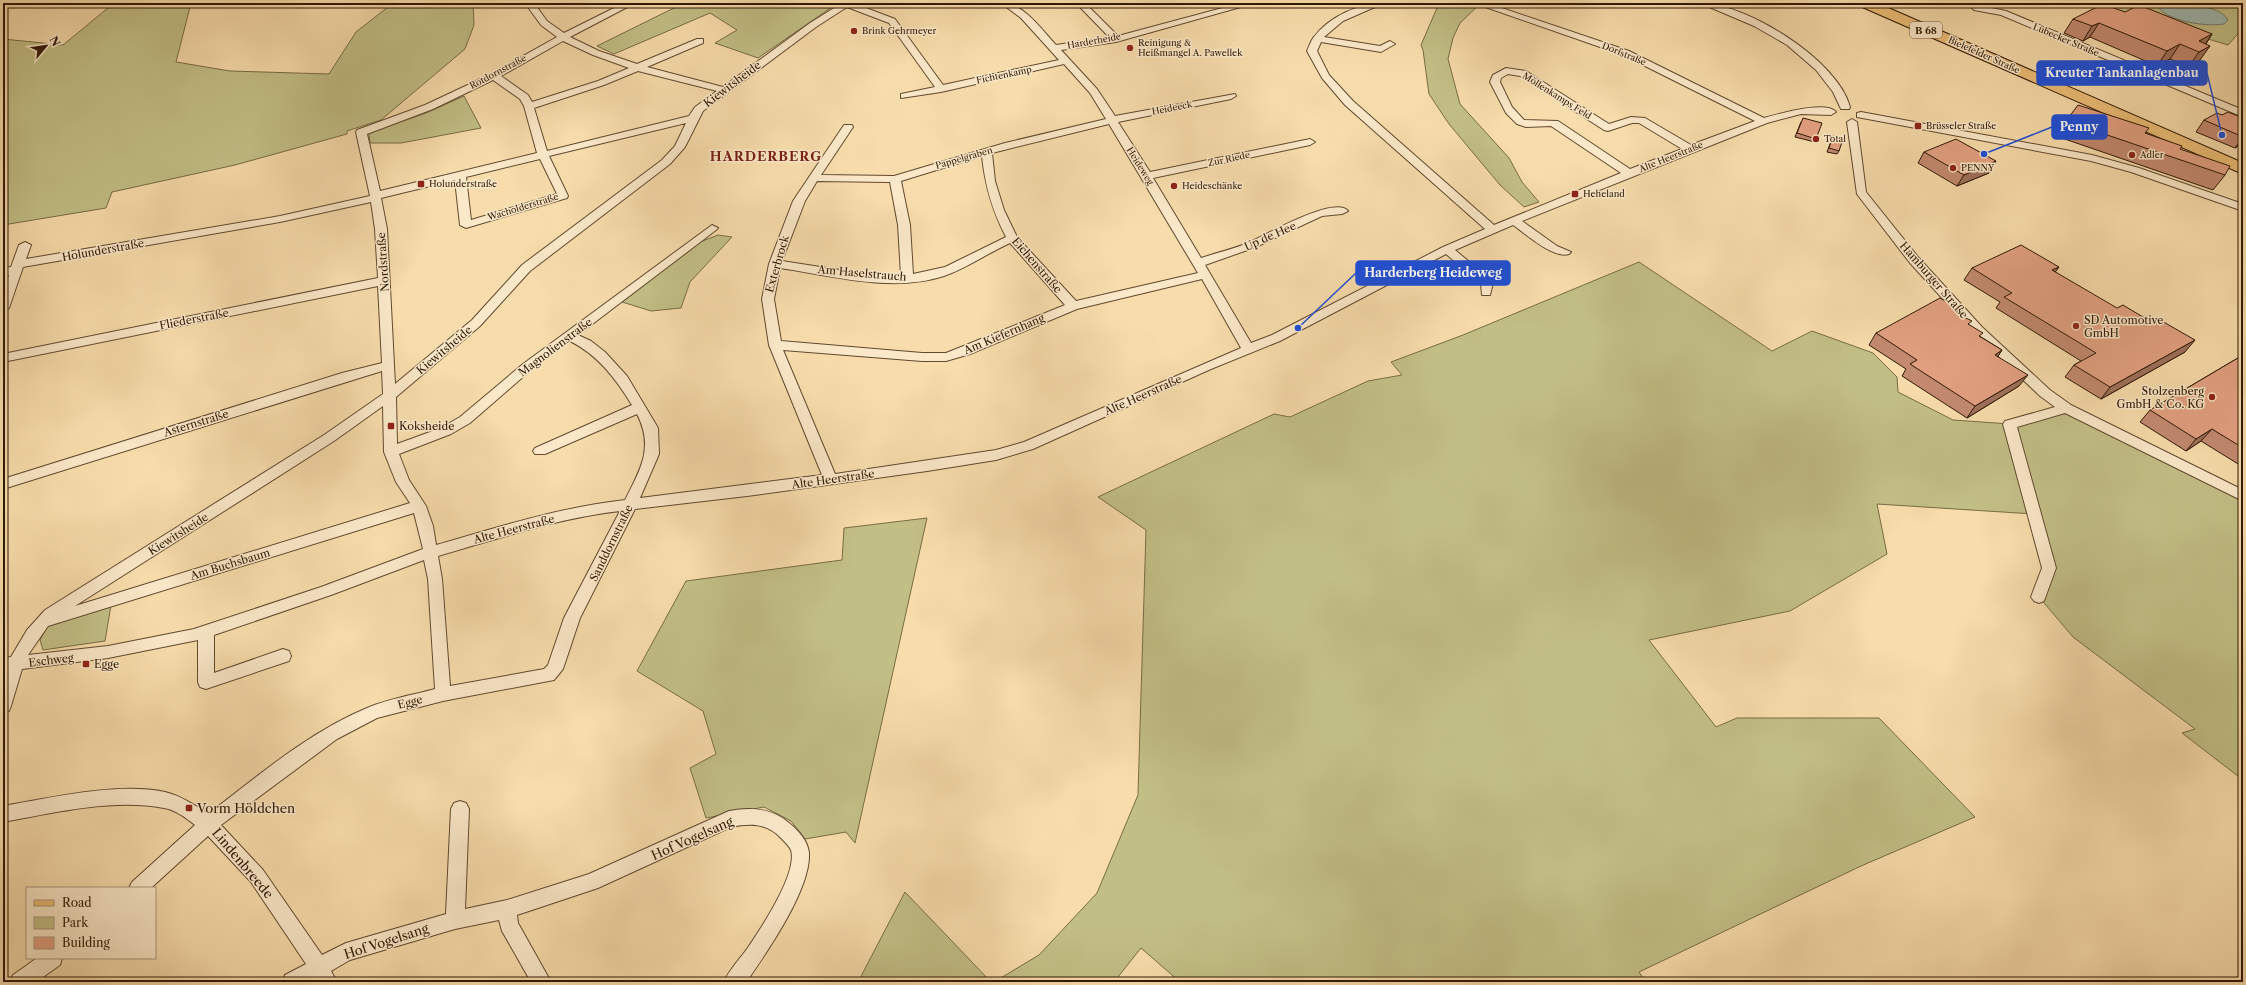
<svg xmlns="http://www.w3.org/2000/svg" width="2246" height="985" font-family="'Libre Caslon Text',serif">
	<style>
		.green { fill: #c2bf86; stroke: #786c46 }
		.water { fill: #9fbab1; stroke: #72796c }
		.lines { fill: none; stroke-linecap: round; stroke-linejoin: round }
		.street-casing { stroke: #61492e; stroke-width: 2 }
		.primary-casing { stroke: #2f1805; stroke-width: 2 }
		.street { fill: #fae8c8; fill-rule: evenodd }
		.primary { fill: #ecbe76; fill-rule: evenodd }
		.wall { fill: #c38a70; stroke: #2f1805 }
		.shaded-wall { fill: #9f715b; stroke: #2f1805 }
		.building { fill: #e3a182; stroke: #2f1805 }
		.poi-dot { fill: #8f2418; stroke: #fae8c8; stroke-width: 1.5 }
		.labels { text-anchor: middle; stroke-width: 3; stroke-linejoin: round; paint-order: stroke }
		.far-poi-label { font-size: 9px; fill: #2f1805; stroke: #fae8c8; text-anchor: start }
		.far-street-label { font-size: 9px; fill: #2f1805; stroke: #fae8c8 }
		.shield { fill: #fae8c8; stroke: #6c5640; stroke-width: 1 }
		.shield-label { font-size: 10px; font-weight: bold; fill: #2f1805 }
		.street-label { font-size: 11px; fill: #2f1805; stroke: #fae8c8 }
		.poi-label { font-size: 11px; fill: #2f1805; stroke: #fae8c8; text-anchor: start }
		.far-district-label { font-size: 13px; font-weight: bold; letter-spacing: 1px; fill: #7a1f14; stroke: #fae8c8 }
		.near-poi-label { font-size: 13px; fill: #2f1805; stroke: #fae8c8; text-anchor: start }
		.near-street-label { font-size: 13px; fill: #2f1805; stroke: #fae8c8 }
		.leader { fill: none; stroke: #1d4ed8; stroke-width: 1.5 }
		.callout-dot { fill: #1d4ed8; stroke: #fae8c8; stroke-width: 1.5 }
		.callout { fill: #1d4ed8; stroke: #1d4ed8; stroke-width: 1.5 }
		.callout-label { font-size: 12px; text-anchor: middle; font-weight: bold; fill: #fff }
	</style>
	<rect width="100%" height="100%" fill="#f8dcab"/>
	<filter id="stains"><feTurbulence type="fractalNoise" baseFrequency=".005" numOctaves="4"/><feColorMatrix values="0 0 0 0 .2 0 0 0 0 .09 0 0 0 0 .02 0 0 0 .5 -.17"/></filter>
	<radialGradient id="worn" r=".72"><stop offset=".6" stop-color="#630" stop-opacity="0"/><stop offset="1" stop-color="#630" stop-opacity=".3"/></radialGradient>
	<path class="green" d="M114,3H191L176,62L230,71L329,74L356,32L393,3H473L474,25L465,49L381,120L347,131V134L235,165L112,192L106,208L3,225V39L63,45Z
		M684,3H838L758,58L715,43L737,30L710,13L614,54L597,46Z
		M1443,3H1472L1479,5L1460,23L1453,38L1448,59L1460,104L1509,158L1522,182L1539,202L1524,207L1500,185L1449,124L1429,94L1423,50L1421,45L1437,8Z
		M2088,3H2243V28L2228,45Z
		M464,96L481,128L401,143H370L369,135L371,132L426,113Z
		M718,235L732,237L690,282L681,308L651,311L622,302L700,242Z
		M1639,262L1772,351L1812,331L1873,353L1897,377L1898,392L1953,420L2010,424L2066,408L2243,496V780L2182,733L2195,729L2073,637L2039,597L2049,568L2034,514L1877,504L1887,554L1790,611L1649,640L1716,727L1737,718H1879L1975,817L1861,866L1639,972L1646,982H1180L1141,948L1114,982H994L1039,955L1097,893L1138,795L1146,530L1098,497L1274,414L1290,417L1368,381L1402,375L1391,362L1463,335Z
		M927,518L855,843L846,832L805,839L791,821L764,807L706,818L690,768L716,754L703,711L637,671L686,581L842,560L844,528Z
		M111,605L105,641L43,650L40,640L48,625Z
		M905,892L991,982H858Z"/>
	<path class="water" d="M2167,5C2184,6 2218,3 2228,20L2224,24C2208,27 2170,22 2159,8Z"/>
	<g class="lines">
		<g class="street-casing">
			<path id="street" d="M525,3H534L547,21L564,33L624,3H635L570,37L599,51L637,64L697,39H703V43L647,67L723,87L810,23L842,3H853L895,19L943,85L1059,60L1021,18L1001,3C1024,3 1041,29 1056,45L1109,37L1076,3H1085L1118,36L1241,3H1255L1116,42L1061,50L1097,89L1115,116L1235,94L1236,96L1231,99L1118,122L1150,172L1310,139L1315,142L1310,145L1153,178L1201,258C1216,253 1233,249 1248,243C1264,236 1335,195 1348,211L1342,214L1322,216L1256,247L1205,265L1251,343L1272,335L1443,247L1485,229L1345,105L1322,78L1307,51C1309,47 1311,40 1314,37C1329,17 1359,3 1384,3L1343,21L1324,37L1380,46L1390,41L1395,44L1381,52L1321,42L1317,51L1329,75L1353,101L1494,225L1621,173L1551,126L1526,127L1517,124L1506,113L1490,82L1493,75L1506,68L1526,71L1609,124L1631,117L1645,118L1691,145L1755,121L1623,55L1474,3H1487L1629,51L1764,118C1778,114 1826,100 1836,112L1831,115L1801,114L1767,123L1522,221L1557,246L1571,252L1569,254C1553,259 1526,234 1513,225L1455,250L1491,280L1493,283L1490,295H1482L1481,284L1446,254L1280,341L1211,369L1033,449L996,460L927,471L747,496L635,509L580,618L563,669L554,680L443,701L377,718L337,739L221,825L263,870L322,955L346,943L446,914L451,809L454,803L460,801L466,803L469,809L465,909L507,900L589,874L729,811C751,807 772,808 789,823C798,830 808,841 809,853C811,888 769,949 749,978L746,982H724C729,970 739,960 747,949C760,930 798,873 791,850C789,846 785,842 781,838C767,823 750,823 731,827L598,888L517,915L518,923L551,982H531L502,931L499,920L455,929L350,960L331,971L337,982H316L315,980L311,982H282L285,975L306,964L251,882L208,836L151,888H129L132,882L195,825C186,818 176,810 164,808C112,798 54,813 3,822V806C50,798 118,782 165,792C181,796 195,805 208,814C258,776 309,732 367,708C388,699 413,695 435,689L428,579L424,560L331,595L214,635V673L283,649L289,651L291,656L289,661L206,689L200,687L198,682V640L108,658L22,669L11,706L9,711L3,713V679L6,671L3,672V658L11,657L27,630L45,610L324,435L383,394L382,371L3,489V479L342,373L382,363L378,286L3,362V354L378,278L375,229L371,202L280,222L23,267L9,308L3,312V291L9,275L3,276V268L11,267L19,245L25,242L31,245L26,259L280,216L370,196L356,132L357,130L425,105L491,74L557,37L541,25ZM847,7L889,23L935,87L901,94V98L941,92L1064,64L1090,93L1106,119L1005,143L894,176L821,175L853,127L852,125H844L793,201L769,264L762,299L769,345L822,475L640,498L659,454L658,428L627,376L605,352L591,341L578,335L716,230L718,228L712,225L523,364L460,417L441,428L397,444L396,397L480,326L530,271L670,164L685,147L703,111L816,27ZM563,41L593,55L629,68L598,81L532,102L528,95L501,76ZM638,71L717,91L695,107L689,116L547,151L534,108L604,85ZM1508,74L1520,76L1604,130L1608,131L1632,123H1639L1682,149L1630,169L1558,121L1524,120L1512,107L1500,82L1501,78ZM493,80L520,99L524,106L537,153L380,191L367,134L433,109ZM686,123L675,146L662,160L522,265L472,320L395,384L387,229L381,198L455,180L460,225L466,228L567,198L568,196L549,156ZM1109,124L1198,273L1076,301L1017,237L1004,210L995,181L992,153ZM982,156C985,186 992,210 1006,237L945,267L913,274L910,225L901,181ZM540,159L557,194L471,220L466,177ZM817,181L890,182L898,225L901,275L859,273L782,261L805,201ZM1010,243L1065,305L946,353H922L781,341L774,299L780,268C833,276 892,293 944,276C967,268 988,253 1010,243ZM1202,279L1241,348L1024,442L996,450L835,474L783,350L922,361H946L970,354L1077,309ZM570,341C598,355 616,379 632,405L535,448L533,451L535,454H545L637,414C654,447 641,469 625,500C561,507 499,527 436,545L433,526L426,506L409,480L399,454L451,434L470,423L531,370ZM383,406L384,452L396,482L410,503L75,606L334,441ZM620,511L564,618L548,665L544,669L450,686L442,579L438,556C498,539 558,518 620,511ZM414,513L423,549L321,587L194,629L108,646L28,655L48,626Z
				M1700,3C1746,3 1838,60 1850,107L1849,109H1841L1833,92L1816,70L1787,45L1754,26Z
				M1977,5L2006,11L2243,110V117L2001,15L1974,10L1972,8Z
				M1861,112L2092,155L2139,168L2243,204V211L2131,172L2091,161L1857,117V113Z
				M1852,119L1857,122L1866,192L1918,257L1982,327L2050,390L2071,405L2243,490V501L2065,413L2017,427L2056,568L2044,601L2039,603L2034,601L2031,597L2042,568L2003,424L2005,421L2055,407L2040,396L1974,333L1910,263L1857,194L1847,122Z
				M37,958H62L60,965L36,982H10L13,975Z"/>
		</g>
		<g class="primary-casing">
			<path id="primary" d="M1858,3H1877L2243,163V174L1860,6Z"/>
		</g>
		<use href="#street" class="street"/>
		<use href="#primary" class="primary"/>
	</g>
	<path class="wall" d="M2073,19L2212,34L2206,44L2200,60L2189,66L2170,59L2157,66L2090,37L2083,41L2064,33Z
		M2222,115L2243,118V143L2235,148L2196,132L2204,120Z
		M2066,121L2145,133L2180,149L2225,175L2213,190L2056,136Z
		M1801,122L1816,139L1815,142L1795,137Z
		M1833,136L1839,151L1837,154L1827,152Z
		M1924,152L1989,173L1957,186L1918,163Z
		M2059,267L2055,272L2185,352L2101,399L2065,377L2074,365L2081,361L1996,308L2000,302L1964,280L1972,268Z
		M1966,313L1964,317L1969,325L1981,337L2002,350L1998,356L2019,386L1967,418L1902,376L1906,369L1869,345L1876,333Z
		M2243,355V467L2201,441L2186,451L2140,422L2150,410Z"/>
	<path class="shaded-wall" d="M2099,23L2090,37L2083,41L2092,26Z
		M2212,34L2202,49L2199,41Z
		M2180,44L2170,59L2157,66L2167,51Z
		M2210,46L2200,60L2189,66L2199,52Z
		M2243,137V143L2235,148Z
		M1996,161L1989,173L1957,186L1964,175Z
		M2059,267L2050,279L2052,270Z
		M2195,340L2185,352L2101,399L2110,387Z
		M2002,350L1994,362L1995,355Z
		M2028,375L2019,386L1967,418L1975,406Z
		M2212,429L2201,441L2186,451L2196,439Z"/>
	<path class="building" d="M2103,4L2125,12L2139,5L2212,34L2199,41L2210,46L2199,52L2180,44L2167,51L2099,23L2092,26L2073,19Z
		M2078,105L2149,128L2145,133L2182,146L2180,149L2230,166L2225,175L2066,121Z
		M2228,112L2243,118V137L2204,120L2217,113L2222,115Z
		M1803,118L1822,123L1816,139L1797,133Z
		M1833,136L1843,139L1839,151L1829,148Z
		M1956,139L1996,161L1964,175L1924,152Z
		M2021,245L2059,267L2052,270L2117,308L2123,305L2153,323L2160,320L2195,340L2110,387L2074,365L2096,353L2004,297L2012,293L1972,268Z
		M1940,298L1966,313L1962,316L1972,321L1968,324L1983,333L1979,336L2002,350L1995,355L2028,375L1975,406L1910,364L1917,360L1876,333Z
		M2243,355V448L2212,429L2196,439L2150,410Z"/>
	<g class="poi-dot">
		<circle cx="854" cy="31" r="4"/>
		<circle cx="1130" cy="48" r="4"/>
		<rect x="1914" y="122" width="8" height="8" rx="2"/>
		<circle cx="1816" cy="139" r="4"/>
		<circle cx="2132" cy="155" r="4"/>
		<circle cx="1953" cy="168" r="4"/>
		<rect x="417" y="180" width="8" height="8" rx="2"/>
		<circle cx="1174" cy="186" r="4"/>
		<rect x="1571" y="190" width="8" height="8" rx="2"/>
		<circle cx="2076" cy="326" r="4"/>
		<circle cx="2212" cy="397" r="4"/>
		<rect x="387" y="422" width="8" height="8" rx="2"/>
		<rect x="82" y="660" width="8" height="8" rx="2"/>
		<rect x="185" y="804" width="8" height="8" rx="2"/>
	</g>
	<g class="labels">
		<g class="far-poi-label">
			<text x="862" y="34">Brink Gehrmeyer</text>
			<text x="1138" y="46">Reinigung &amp;<tspan x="1138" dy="10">Heißmangel A. Pawellek</tspan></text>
			<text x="1926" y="129">Brüsseler Straße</text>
			<text x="1824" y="142">Total</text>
			<text x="2140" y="158">Adler</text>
			<text x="1961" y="171">PENNY</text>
			<text x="429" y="187">Holunderstraße</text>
			<text x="1182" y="189">Heideschänke</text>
			<text x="1583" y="197">Heheland</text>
		</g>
		<g class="far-street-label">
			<text transform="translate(2066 40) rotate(23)" y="3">Lübecker Straße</text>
			<text transform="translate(1094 41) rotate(-10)" y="3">Harderheide</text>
			<text transform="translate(1624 54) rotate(22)" y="3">Dorfstraße</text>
			<text transform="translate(1984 55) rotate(24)" y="3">Bielefelder Straße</text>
			<text transform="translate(498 72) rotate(-28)" y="3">Rotdornstraße</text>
			<text transform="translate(1004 75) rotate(-12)" y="3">Fichtenkamp</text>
			<text transform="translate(1557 96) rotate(32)" y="3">Möllenkamps Feld</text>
			<text transform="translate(1172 108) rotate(-11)" y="3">Heideeck</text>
			<text transform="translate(1671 157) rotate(-22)" y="3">Alte Heerstraße</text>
			<text transform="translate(964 158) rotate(-16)" y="3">Pappelgraben</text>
			<text transform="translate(1229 159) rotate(-12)" y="3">Zur Riede</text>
			<text transform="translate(1140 166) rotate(58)" y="3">Heideweg</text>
			<text transform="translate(523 207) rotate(-17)" y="3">Wacholderstraße</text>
		</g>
		<rect class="shield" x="1910" y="22" width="32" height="16" rx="3"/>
		<g class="shield-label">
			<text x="1926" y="34">B 68</text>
		</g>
		<g class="street-label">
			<text transform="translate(732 84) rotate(-37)" y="4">Kiewitsheide</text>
			<text transform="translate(1270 236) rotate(-24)" y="4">Up de Hee</text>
			<text transform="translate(103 250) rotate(-10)" y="4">Holunderstraße</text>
			<text transform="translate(383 262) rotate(-94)" y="4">Nordstraße</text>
			<text transform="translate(777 264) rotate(-74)" y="4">Exterbrock</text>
			<text transform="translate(1037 265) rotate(49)" y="4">Eichenstraße</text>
			<text transform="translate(862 273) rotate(5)" y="4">Am Haselstrauch</text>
			<text transform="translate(1934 280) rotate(49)" y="4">Hamburger Straße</text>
			<text transform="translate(194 319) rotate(-11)" y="4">Fliederstraße</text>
			<text transform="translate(1004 334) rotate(-23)" y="4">Am Kiefernhang</text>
			<text transform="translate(555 347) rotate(-37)" y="4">Magnolienstraße</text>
			<text transform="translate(444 350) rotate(-40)" y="4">Kiewitsheide</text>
			<text transform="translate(1143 395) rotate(-24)" y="4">Alte Heerstraße</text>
			<text transform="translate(196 423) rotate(-17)" y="4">Asternstraße</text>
			<text transform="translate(833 479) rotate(-8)" y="4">Alte Heerstraße</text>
			<text transform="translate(514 529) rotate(-15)" y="4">Alte Heerstraße</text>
			<text transform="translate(178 534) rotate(-32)" y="4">Kiewitsheide</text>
			<text transform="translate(611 543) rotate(-64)" y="4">Sanddornstraße</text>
			<text transform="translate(230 564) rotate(-17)" y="4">Am Buchsbaum</text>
			<text transform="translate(51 660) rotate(-7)" y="4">Eschweg</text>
			<text transform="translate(410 702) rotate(-15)" y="4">Egge</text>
		</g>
		<g class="poi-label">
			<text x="2084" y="324">SD Automotive<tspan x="2084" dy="13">GmbH</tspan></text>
			<text x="2204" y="395" text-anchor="end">Stolzenberg<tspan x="2204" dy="13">GmbH &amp; Co. KG</tspan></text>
			<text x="399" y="430">Koksheide</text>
			<text x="94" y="668">Egge</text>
		</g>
		<g class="far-district-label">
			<text x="766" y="161">HARDERBERG</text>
		</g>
		<g class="near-poi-label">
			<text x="197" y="813">Vorm Höldchen</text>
		</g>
		<g class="near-street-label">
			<text transform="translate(692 838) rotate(-24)" y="5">Hof Vogelsang</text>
			<text transform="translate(243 863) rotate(50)" y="5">Lindenbreede</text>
			<text transform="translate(386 941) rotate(-18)" y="5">Hof Vogelsang</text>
		</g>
	</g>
	<path class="leader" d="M2222 135L2207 73M1984 154L2052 127M1298 328L1356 273"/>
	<g class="callout-dot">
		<circle cx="2222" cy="135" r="4"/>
		<circle cx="1984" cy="154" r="4"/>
		<circle cx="1298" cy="328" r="4"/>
	</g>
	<g class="callout">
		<rect x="2037" y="61" width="170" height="24" rx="4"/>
		<rect x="2052" y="115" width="55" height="24" rx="4"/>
		<rect x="1356" y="261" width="154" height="24" rx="4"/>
	</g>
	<g class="callout-label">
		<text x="2122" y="77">Kreuter Tankanlagenbau</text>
		<text x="2079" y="131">Penny</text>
		<text x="1433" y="277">Harderberg Heideweg</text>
	</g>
	<rect width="2246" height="985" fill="none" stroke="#f8dcab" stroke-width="16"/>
	<rect x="4" y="4" width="2238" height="977" fill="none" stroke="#2f1805" stroke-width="2"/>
	<rect x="8" y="8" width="2230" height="969" fill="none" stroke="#2f1805"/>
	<rect x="26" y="887" width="130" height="72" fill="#fae8c8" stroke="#a9957a"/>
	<rect x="34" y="900" width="20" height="6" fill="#ecbe76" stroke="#a9957a"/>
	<text x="62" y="907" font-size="12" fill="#2f1805">Road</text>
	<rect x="34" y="917" width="20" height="12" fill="#c2bf86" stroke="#a9957a"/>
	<text x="62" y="927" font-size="12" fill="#2f1805">Park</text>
	<rect x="34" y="937" width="20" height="12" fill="#e3a182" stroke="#a9957a"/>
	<text x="62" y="947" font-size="12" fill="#2f1805">Building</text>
	<g transform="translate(46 46) rotate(61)" stroke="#fae8c8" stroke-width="3" paint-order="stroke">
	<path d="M0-3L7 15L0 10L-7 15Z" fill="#2f1805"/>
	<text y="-6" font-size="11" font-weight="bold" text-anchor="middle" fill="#2f1805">N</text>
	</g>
	<rect width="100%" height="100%" filter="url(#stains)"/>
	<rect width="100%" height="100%" fill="url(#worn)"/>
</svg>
